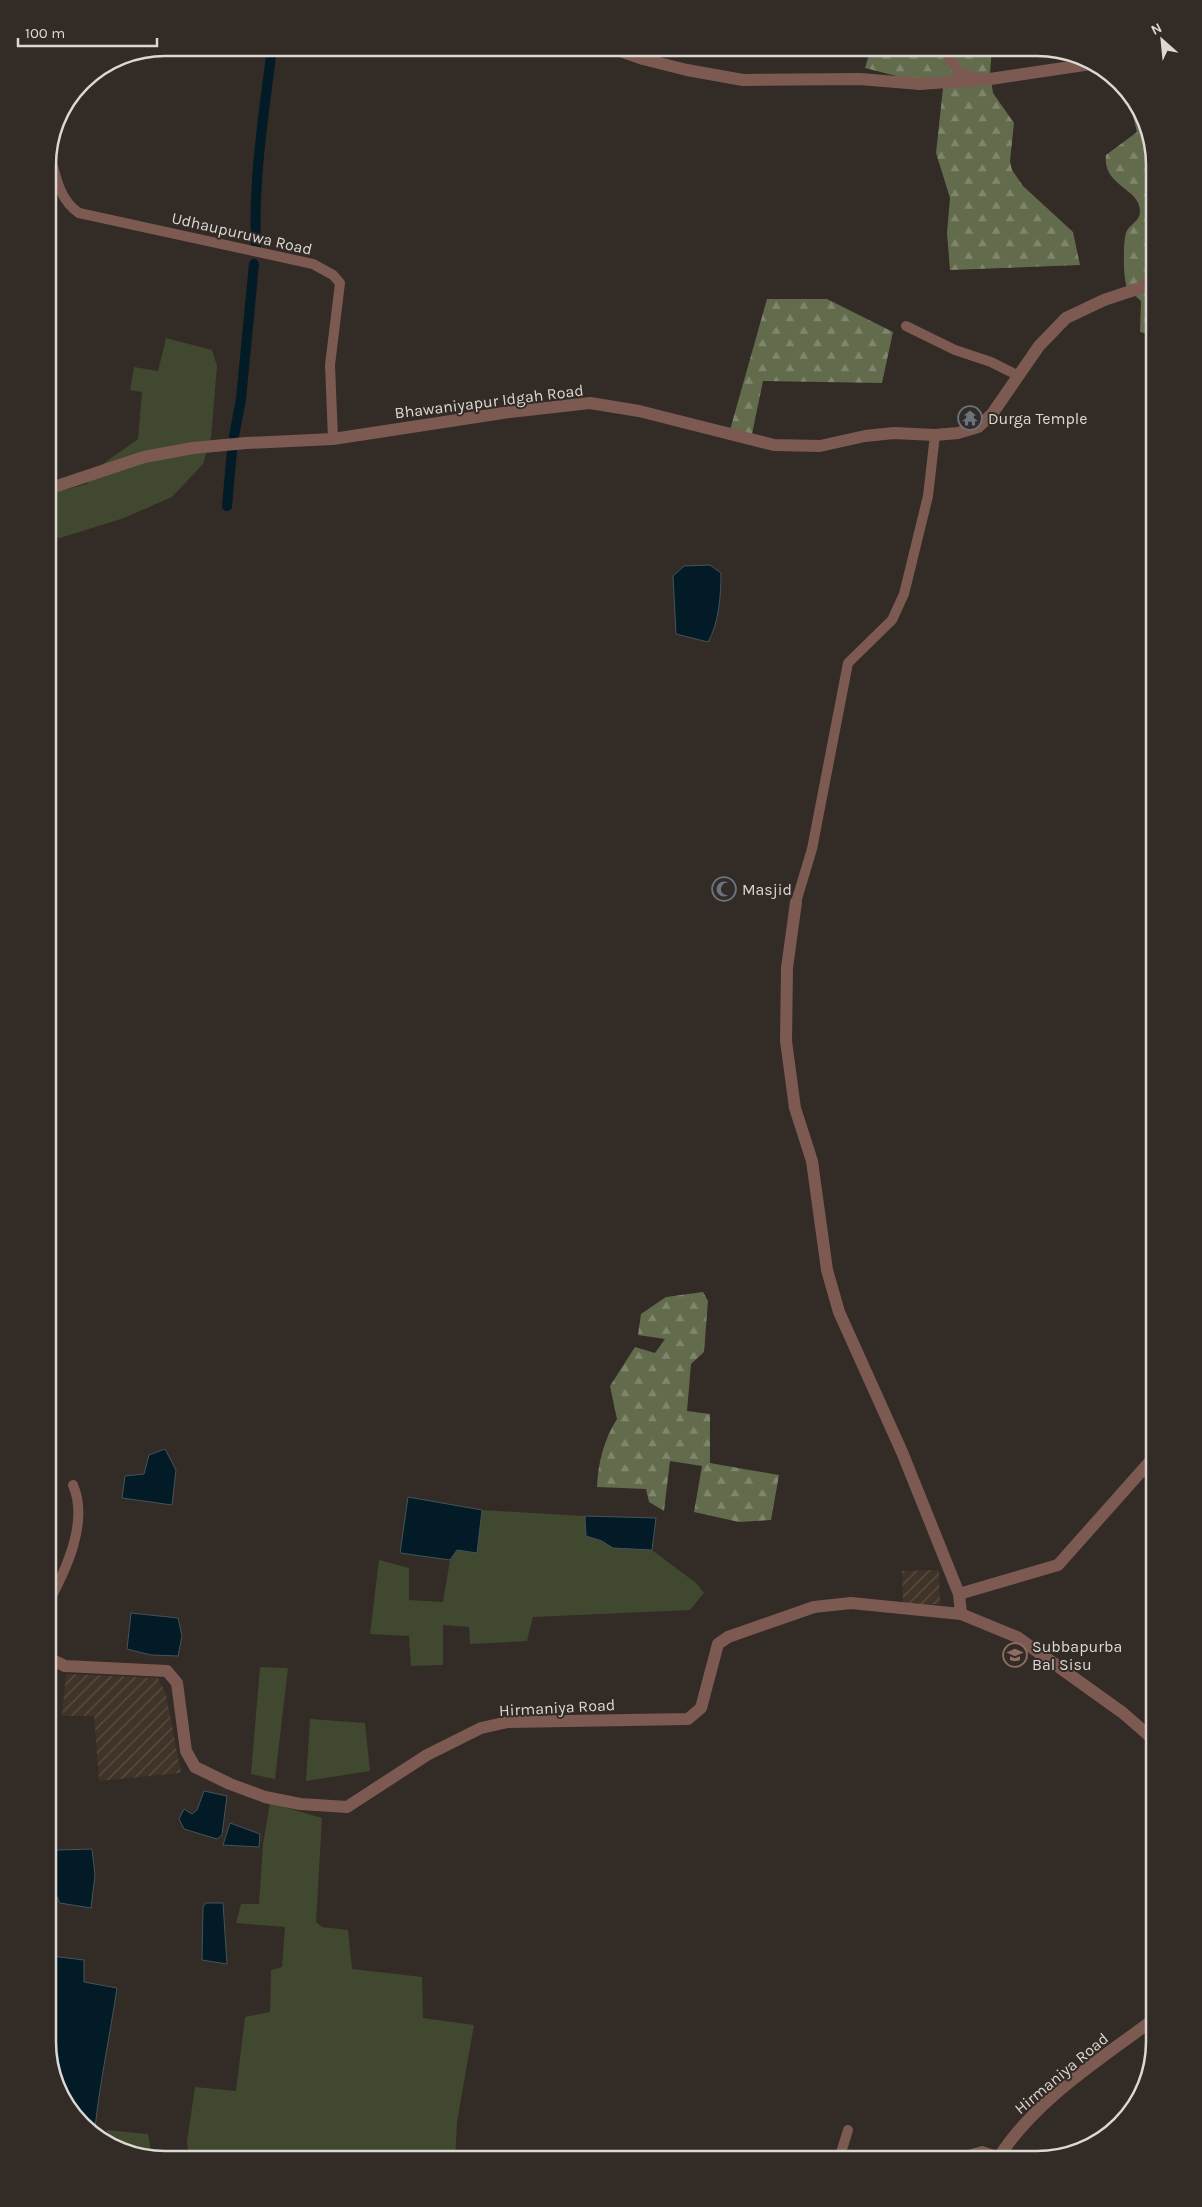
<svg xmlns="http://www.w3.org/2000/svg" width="1202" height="2207" font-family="Karla,sans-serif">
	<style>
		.industrial { fill: url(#industrial-furrows) }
		.green { fill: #414830 }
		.forest { fill: url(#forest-firs) }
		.water { fill: #021b26; stroke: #44545a }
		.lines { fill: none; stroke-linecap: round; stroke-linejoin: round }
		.canal { stroke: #021b26; stroke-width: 10 }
		.minor { stroke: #7c5a51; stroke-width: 10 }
		.tertiary { stroke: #7c5a51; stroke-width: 12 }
		.labels { text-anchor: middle; stroke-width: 4; stroke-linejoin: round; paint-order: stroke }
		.street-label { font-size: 16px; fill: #ddd8d4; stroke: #332b25 }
		.poi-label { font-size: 16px; fill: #ddd8d4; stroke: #332b25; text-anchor: start }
		.rim { fill: none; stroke: #ddd8d4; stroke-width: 2.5 }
	</style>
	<defs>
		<pattern id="industrial-furrows" width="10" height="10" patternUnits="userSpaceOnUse" patternTransform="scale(1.25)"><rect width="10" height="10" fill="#403327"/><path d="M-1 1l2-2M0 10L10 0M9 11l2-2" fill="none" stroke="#5b5045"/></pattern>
		<pattern id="forest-firs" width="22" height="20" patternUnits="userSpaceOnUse" patternTransform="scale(1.25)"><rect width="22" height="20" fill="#636b4d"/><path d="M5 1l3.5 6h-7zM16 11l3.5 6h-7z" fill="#80866e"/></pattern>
	</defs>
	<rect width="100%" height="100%" fill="#332b25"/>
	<path class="industrial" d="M939,1570L940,1604L903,1605L902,1571Z
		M66,1674L158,1678L166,1694L181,1773L99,1781L94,1716H62Z"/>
	<path class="green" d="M166,338L212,350L217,366L211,437L203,464L172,497L124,518L60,538L48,536V494L87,484L93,471L138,439L142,392L130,390L134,367L158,371Z
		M482,1510L585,1516L586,1536L602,1541L613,1548L652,1550L696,1583L704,1593L690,1610L533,1617L527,1641L470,1644L469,1627L443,1625V1665L411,1666L409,1636L370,1634L379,1560L409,1568V1600L443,1602L450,1560L457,1550L477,1553Z
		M260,1667L288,1668L275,1779L251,1774Z
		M310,1719L365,1723L370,1771L306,1781Z
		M270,1803L322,1818L316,1922L322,1927L348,1930L352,1969L422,1977L423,2018L474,2025L457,2122L455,2159H189L187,2141L195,2087L236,2091L245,2017L270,2012L271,1970L282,1967L285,1927L236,1923L241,1904H259L263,1844Z
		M107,2130L148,2134L152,2157L103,2141Z"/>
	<path class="forest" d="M871,48H992L990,73L993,93L1014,123L1010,161L1012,170L1023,186L1073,232L1080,265L950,270L947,233L950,198L936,153L943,88L865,68Z
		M1129,100L1145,120L1154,165V336L1140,332L1141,301C1137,297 1130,292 1127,287C1123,280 1123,241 1126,233C1129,224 1140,222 1140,211C1140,188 1102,186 1106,155L1137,132Z
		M767,299H827L893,332L882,383L763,381L752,434L730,430Z
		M703,1292L708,1301L704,1352L691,1364L687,1411L710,1414V1463L779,1475L771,1520L739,1522L694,1512L702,1466L670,1461L664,1511L649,1502L646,1489L597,1487C598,1463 604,1439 617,1419L610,1386L635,1347L655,1353L665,1339L638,1335L641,1314L666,1297Z"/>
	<path class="water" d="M710,565L721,573C721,595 719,623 708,642L676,634L673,576L684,566Z
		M165,1449L176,1470L172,1505L122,1498L125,1476L144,1474L149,1455Z
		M408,1497L482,1510L477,1553L457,1550L450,1560L400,1553Z
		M585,1516L656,1518L652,1550L613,1548L602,1541L586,1536Z
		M131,1613L178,1618L182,1636L178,1656L151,1655L127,1649Z
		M204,1791L227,1796L222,1835L217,1839L184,1829L179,1819L184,1809L192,1814L197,1810Z
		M230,1823L260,1834L259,1847L223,1845Z
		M92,1849L95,1875L91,1908L60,1903L51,1885L49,1859L58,1850Z
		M206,1903H223L227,1964L202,1960L203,1907Z
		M51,1956L84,1960V1982L117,1988C110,2035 100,2081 95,2128H90L57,2087L48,2042V1957Z"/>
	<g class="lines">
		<path class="canal" d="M256,246C253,179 264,113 272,48
			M234,436L241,399L254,264
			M227,506L232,451"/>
		<path class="minor" d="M943,48L958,71L979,79
			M49,151C56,175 58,199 79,213L313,264L333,275L340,283L330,365L333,439
			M906,326L955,350L991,362L1019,376
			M796,902L812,849L848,663L892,620L904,594L928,496L935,435
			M48,1603C66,1570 89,1522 73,1485
			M839,2159L848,2130
			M955,2159L982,2151L999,2157"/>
		<path class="tertiary" d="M612,48L643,59L687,70L743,80L860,79L920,84L990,79L1091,64
			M48,489L144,457L193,448L246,443L333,439L510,412L590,403L639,411L774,445L820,446L865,436L894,433L935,435L958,433L978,427L992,414L1039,346L1066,318L1104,300L1143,287L1154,277
			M796,902L787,968L786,1041L795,1108L812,1161L827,1270L839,1312L902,1452L959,1594L961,1614
			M959,1594L1058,1565L1154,1457
			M48,1658L65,1666L167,1671L177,1683L186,1751L195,1767L230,1784L265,1797L300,1804L347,1807L427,1755L481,1728L508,1722L688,1719L701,1708L718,1644L728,1637L814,1607L851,1603L961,1614L1017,1637L1123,1713L1154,1740
			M1002,2159L999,2157C1036,2099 1100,2060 1154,2019"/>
	</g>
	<defs>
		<g id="temple-ring" transform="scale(1.25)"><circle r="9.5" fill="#332b25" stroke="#6b7280" stroke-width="1.5"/><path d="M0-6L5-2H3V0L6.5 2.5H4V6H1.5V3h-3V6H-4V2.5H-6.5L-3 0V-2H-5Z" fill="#6b7280"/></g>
		<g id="mosque-ring" transform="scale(1.25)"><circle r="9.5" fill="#332b25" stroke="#6b7280" stroke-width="1.5"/><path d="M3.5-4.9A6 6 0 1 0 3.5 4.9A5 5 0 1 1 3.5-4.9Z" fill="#6b7280"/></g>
		<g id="school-ring" transform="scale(1.25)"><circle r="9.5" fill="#332b25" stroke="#8d6e63" stroke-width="1.5"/><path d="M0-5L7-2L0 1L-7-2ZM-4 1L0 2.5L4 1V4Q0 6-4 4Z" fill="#8d6e63"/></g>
	</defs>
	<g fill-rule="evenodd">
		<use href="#temple-ring" x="970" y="418"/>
		<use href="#mosque-ring" x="724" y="889"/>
		<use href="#school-ring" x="1015" y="1655"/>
	</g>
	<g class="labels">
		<g class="street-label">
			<text transform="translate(242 233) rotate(13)" y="6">Udhaupuruwa Road</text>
			<text transform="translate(489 401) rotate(-7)" y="6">Bhawaniyapur Idgah Road</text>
			<text transform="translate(557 1707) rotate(-3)" y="6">Hirmaniya Road</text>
			<text transform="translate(1061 2073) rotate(-40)" y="6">Hirmaniya Road</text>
		</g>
		<g class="poi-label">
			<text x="988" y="424">Durga Temple</text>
			<text x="742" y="895">Masjid</text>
			<text x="1032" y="1652">Subbapurba<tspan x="1032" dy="18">Bal Sisu</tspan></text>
		</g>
	</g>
	<path d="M0 0H1202V2207H0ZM165 56H1037A109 109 0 0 1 1146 165V2042A109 109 0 0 1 1037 2151H165A109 109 0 0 1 56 2042V165A109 109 0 0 1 165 56Z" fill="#332b25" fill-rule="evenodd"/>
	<path class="rim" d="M165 56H1037A109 109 0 0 1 1146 165V2042A109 109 0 0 1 1037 2151H165A109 109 0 0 1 56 2042V165A109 109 0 0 1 165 56Z"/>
	<g transform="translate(1162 40) rotate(333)" stroke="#332b25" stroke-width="4" paint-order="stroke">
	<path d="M0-4L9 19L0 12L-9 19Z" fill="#ddd8d4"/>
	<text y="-8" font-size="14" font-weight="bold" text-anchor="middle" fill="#ddd8d4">N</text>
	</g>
	<path d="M18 38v8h139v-8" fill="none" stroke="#ddd8d4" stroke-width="2.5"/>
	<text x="25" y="38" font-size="15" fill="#ddd8d4" stroke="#332b25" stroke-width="4" paint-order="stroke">100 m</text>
</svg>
